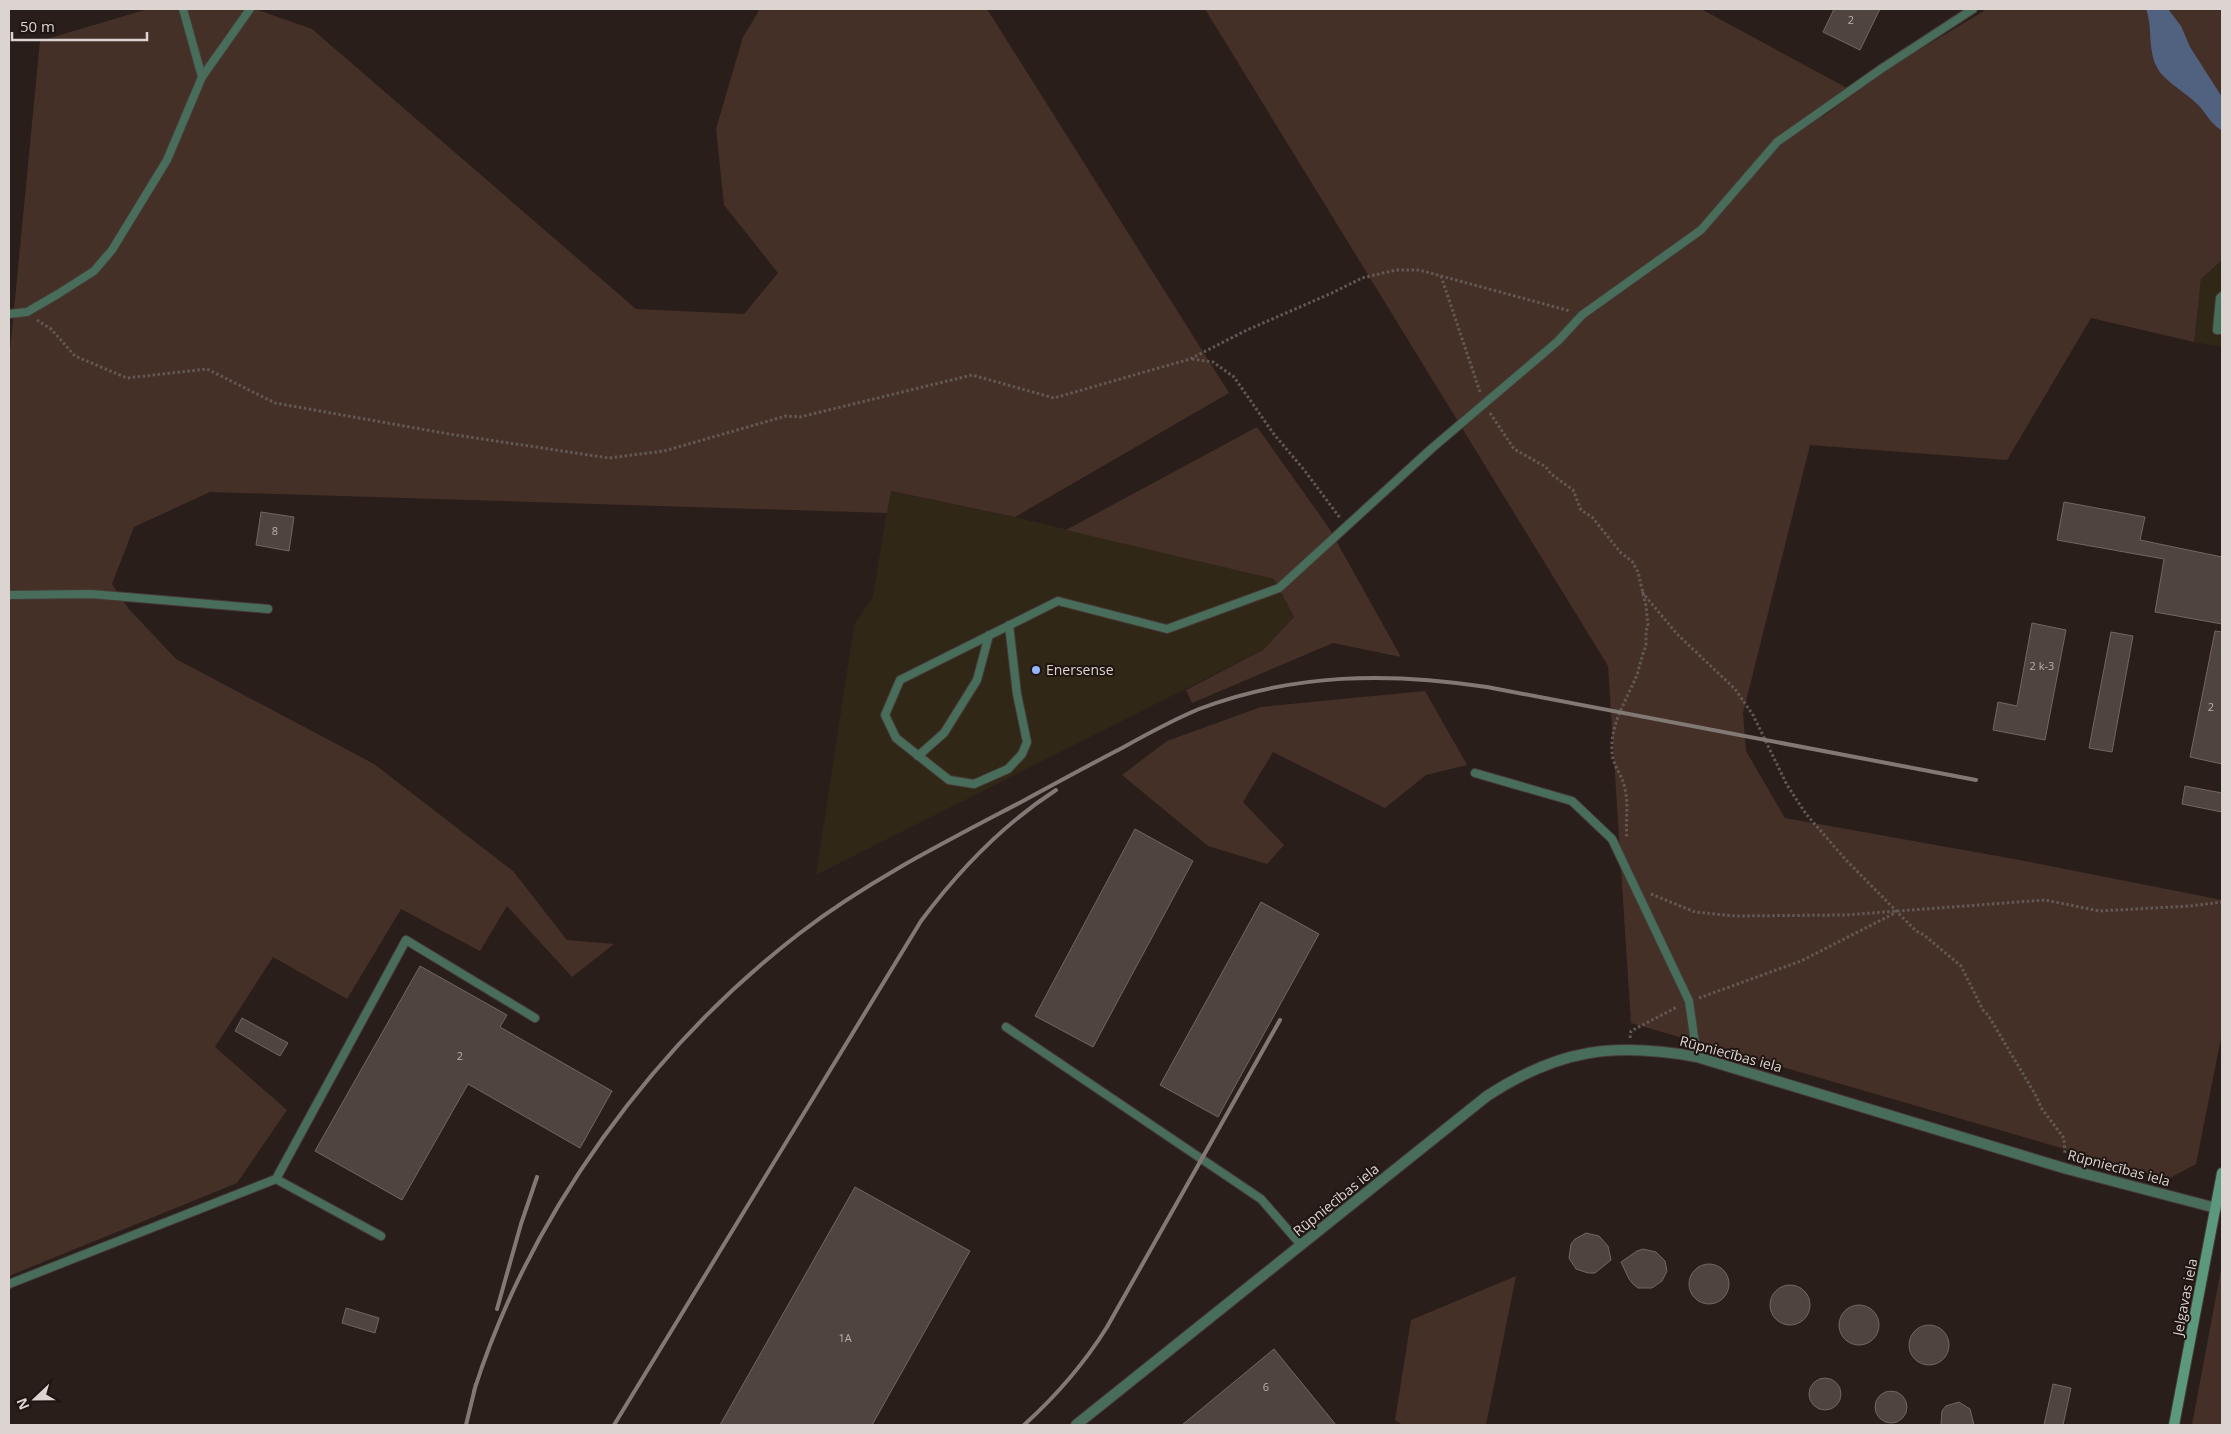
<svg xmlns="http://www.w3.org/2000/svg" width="2231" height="1434" font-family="'Open Sans',sans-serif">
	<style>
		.commercial { fill: #302717 }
		.green { fill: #453028 }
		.water { fill: #516180 }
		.building { fill: #50443f; stroke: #736660 }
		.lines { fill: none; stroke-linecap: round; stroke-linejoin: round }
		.lane-casing { stroke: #463b37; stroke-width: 10 }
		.street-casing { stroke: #463b37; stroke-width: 12 }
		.secondary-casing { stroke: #463b37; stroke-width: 12 }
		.path { stroke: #625854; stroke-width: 3; stroke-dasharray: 2.5 2.5; stroke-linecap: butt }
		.lane { stroke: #496d5b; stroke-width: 8 }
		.street { stroke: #496d5b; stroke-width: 10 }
		.secondary { stroke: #5c997c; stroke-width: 10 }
		.rail { stroke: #827975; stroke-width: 4 }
		.poi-dot { fill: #92b7fd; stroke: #1f1511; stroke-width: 2 }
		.labels { text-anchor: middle; stroke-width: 4; stroke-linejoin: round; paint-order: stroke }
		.number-label { font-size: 11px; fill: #b9b0ac }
		.poi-label { font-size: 14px; fill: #dcd4d1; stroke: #1f1511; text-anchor: start }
		.street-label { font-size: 14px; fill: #dcd4d1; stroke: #1f1511 }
	</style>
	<rect width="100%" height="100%" fill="#291e1a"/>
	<path class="commercial" d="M2222,260V347L2194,342L2201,279Z
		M890,491L1015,517L1274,579L1294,617L1263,650L816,875L854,625L873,596Z"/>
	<path class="green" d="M148,9H255L312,29L636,309L744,314L778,273L724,205L716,129L743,37L760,9H987L1229,393L1015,517L891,491L887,513L210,492L134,527L112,584L129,609L176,659L374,764L513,871L567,940L614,944L572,977L507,906L480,951L401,909L347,999L273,957L215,1047L287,1110L237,1183L9,1276V361L40,41Z
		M1205,9H1701L1847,88L1821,118L1886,70L1987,9H2222V260L2201,279L2194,342L2091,318L2007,460L1810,445L1743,713L1746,751L1785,818L2025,861L2222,900V1033L2196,1164L2168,1179L1631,1023L1608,666Z
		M1257,427L1329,528L1401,657L1333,643L1192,703L1186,690L1263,650L1294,617L1274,579L1066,530Z
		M1425,691L1467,765L1426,775L1385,808L1273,752L1243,802L1284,845L1267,864L1208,846L1122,775L1167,741L1261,707Z
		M2222,1264V1425H2192Z
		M1516,1276L1486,1425H1403L1395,1420L1411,1320Z"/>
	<path class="water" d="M2146,9H2168L2181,26L2190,47L2222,97L2221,130C2210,122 2209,118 2201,108C2190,95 2165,82 2158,69C2147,51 2153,27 2146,9Z"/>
	<path class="building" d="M1834,9H1880L1860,50L1823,32Z
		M2064,502L2145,517L2140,540L2222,557V624L2155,612L2164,559L2057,540Z
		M261,512L294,517L289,551L256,545Z
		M2032,623L2066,630L2045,740L1993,730L1998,702L2017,706Z
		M2215,631L2222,632V764L2190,757Z
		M2111,632L2133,636L2112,752L2089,748Z
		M2185,786L2222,793V812L2182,804Z
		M1135,829L1193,861L1093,1047L1035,1016Z
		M1261,902L1319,934L1218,1117L1160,1085Z
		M420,966L507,1015L500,1027L612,1091L580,1148L468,1084L402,1200L315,1151Z
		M242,1018L288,1043L280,1056L235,1031Z
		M855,1187L970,1251L872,1425H720Z
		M1586,1233L1599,1236L1608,1246L1611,1260L1595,1273H1588L1576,1269L1569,1258L1571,1244L1575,1239Z
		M1643,1249L1656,1252L1665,1261L1667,1271L1662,1281L1652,1288H1638L1633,1284L1629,1279L1621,1262L1637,1251Z
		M1689 1284a20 20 0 1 1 40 0a20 20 0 1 1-40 0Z
		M1770 1305a20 20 0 1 1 40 0a20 20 0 1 1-40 0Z
		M1839 1325a20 20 0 1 1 40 0a20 20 0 1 1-40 0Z
		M346,1308L379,1318L375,1333L342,1323Z
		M1909 1345a20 20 0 1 1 40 0a20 20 0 1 1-40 0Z
		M1274,1349L1336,1425H1182Z
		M1809 1394a16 16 0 1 1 32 0a16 16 0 1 1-32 0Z
		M2053,1384L2071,1388L2063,1425H2044Z
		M1875 1407a16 16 0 1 1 32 0a16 16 0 1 1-32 0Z
		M1959,1402L1970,1409L1974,1425H1941L1942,1411L1946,1406Z"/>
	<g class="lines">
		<g class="lane-casing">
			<path id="lane" d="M183,9L202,77
				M2222,296L2220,298L2217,330H2222
				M9,314L27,312L58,294L94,271L112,250L167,160L202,77L250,9
				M9,595L91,594L268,609
				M1009,625L1017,694L1027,742L1022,754L1008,769L974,784L949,780L896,738L885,715L900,680L1058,601L1167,629L1279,588L1431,449L1558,341L1582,315L1701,230L1777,142L1881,69L1973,9
				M918,756L944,733L977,680L989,635
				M1475,773L1572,801L1612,839L1689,1001L1697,1057
				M1006,1027L1261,1199L1301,1245
				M276,1179L381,1236
				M9,1284L276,1179L406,940L535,1018"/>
		</g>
		<g class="street-casing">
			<path id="street" d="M1076,1425L1487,1096C1559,1049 1614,1042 1697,1057L2067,1169L2216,1208"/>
		</g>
		<g class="secondary-casing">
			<path id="secondary" d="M2174,1425L2222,1173"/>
		</g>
		<path class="path" d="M1441,276L1480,392
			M37,320L51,329L75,356L127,378L207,369L275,403L449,434L609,458L664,451L786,416L800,417L972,375L1054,398L1190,359L1247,330L1332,293L1362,278L1396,270H1419L1570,311
			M1192,359L1213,362L1234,377L1273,433L1305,471L1340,518
			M1490,413L1514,449L1546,467L1551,474L1573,490L1581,510L1592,517L1621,553L1632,561L1638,572L1646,606L1648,626L1646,631V646C1642,655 1640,665 1637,675C1627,699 1610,724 1612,751C1612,766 1623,775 1625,789C1629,806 1625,822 1627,839
			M1642,592L1677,634L1735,689L1753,715L1787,785L1806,814L1846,860L1916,931L1924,935L1961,966L1983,1010L1988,1015L2035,1094L2042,1109L2064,1138L2065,1155
			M1651,894L1695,912L1736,916L1845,915L2045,900L2099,911L2190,906L2222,902
			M1699,998L1801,961L1895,913
			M1630,1038L1631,1031L1677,1007"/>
		<use href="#lane" class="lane"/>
		<use href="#street" class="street"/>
		<use href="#secondary" class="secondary"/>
		<path class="rail" d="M497,1309L521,1224L537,1177
			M474,1391C530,1214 653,1046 800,933C869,880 947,841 1023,801C1056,783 1089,765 1122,748C1147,734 1173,720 1199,709C1294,673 1388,672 1487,687L1976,780
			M466,1425L476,1384
			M614,1425L921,921C959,870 1002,825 1056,790
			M1024,1425C1056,1396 1084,1364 1107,1327L1280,1020"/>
	</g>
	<circle class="poi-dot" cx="1036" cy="670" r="5"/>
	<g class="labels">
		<g class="number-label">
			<text x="1851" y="24">2</text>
			<text x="275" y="535">8</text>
			<text x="2042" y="670">2 k-3</text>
			<text x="2211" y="711">2</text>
			<text x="460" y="1060">2</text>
			<text x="845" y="1342">1A</text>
			<text x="1266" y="1391">6</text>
		</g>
		<g class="poi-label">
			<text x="1046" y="675">Enersense</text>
		</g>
		<g class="street-label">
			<text transform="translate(1731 1054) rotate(15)" y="5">Rūpniecības iela</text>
			<text transform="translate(2119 1168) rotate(15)" y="5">Rūpniecības iela</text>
			<text transform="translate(1336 1200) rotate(-39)" y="5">Rūpniecības iela</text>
			<text transform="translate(2185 1297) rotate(-79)" y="5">Jelgavas iela</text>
		</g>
	</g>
	<rect width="2231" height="1434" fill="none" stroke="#dcd4d1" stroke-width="20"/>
	<g transform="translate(35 1399) rotate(248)" stroke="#1f1511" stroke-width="4" paint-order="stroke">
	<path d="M0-4L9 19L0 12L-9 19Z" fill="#dcd4d1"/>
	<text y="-8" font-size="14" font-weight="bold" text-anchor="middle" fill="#dcd4d1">N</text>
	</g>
	<path d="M12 32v8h135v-8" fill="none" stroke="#dcd4d1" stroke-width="2.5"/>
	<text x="20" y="32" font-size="15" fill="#dcd4d1" stroke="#1f1511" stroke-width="4" paint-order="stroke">50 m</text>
</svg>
